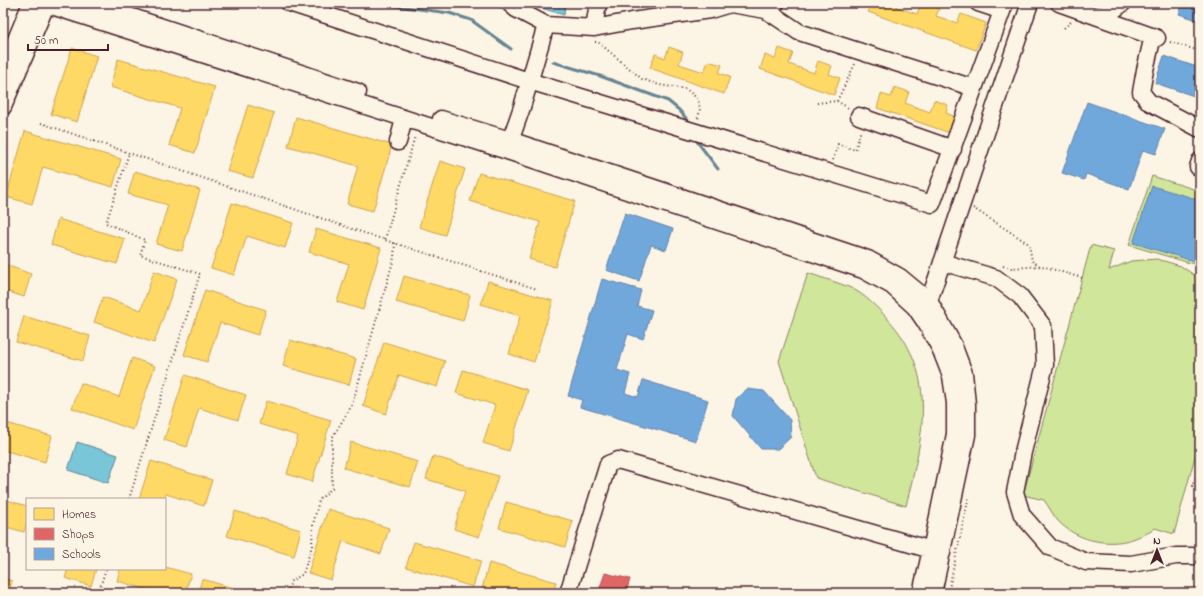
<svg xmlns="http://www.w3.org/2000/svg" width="1203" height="596" font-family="'Indie Flower',sans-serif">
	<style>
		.green { fill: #cfe69b; stroke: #8c8263 }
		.water { fill: #78c6d7; stroke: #668392 }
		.homes { fill: #ffd966; stroke: #c9a154 }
		.shops { fill: #e06666; stroke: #b35154 }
		.schools { fill: #6fa8dc; stroke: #647fa7 }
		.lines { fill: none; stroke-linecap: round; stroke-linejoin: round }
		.stream { stroke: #668392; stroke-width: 3 }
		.minor-casing { stroke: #4a1f2b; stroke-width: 19 }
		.path { stroke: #4a1f2b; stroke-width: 2; stroke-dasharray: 1 3; stroke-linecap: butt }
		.minor { stroke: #fcf5e5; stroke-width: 16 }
	</style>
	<rect width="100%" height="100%" fill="#fcf5e5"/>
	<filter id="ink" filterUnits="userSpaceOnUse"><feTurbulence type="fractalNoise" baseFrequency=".025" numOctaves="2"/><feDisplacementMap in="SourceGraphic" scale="8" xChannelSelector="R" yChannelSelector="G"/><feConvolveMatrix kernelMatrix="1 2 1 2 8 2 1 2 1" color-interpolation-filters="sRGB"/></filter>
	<g filter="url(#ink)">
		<path class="green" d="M1152,176L1200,191V266L1129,245Z
			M1091,245L1114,251L1109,270L1131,261L1157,259L1181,266L1200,279V438L1174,534L1155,528C1150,533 1144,534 1138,537C1112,548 1078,542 1058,521C1053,515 1049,507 1044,500L1023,495Z
			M808,273C822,278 837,282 851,288C864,294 878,308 888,319C940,376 922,439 906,506L816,478L779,361Z"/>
		<path class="water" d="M524,3H565L564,15L525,3Z
			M77,442L118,455L108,483L68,470Z"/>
		<path class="homes" d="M871,3H897L896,7L917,14L921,3H923L939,9L936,16L957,23L961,14L986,23L976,50L868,12Z
			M669,47L683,52L679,64L704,72L708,61L722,65L719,73L730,77L724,94L650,68L655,54L665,58Z
			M72,48L97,56L77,122L51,114Z
			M779,48L793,53L789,64L814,73L818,61L832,66L829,74L840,78L834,95L760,69L765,55L775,59Z
			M118,59L215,87L195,153L169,145L180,108L110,87Z
			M895,87L909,92L905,103L930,112L934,100L948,105L946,113L956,117L950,133L877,108L881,94L891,97Z
			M248,105L274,113L253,178L227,171Z
			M296,117L392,145L373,211L347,204L358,166L288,146Z
			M25,131L121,159L113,187L43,167L32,204L6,197Z
			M440,161L465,169L445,235L419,227Z
			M135,171L200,190L182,251L156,244L168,205L128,194Z
			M479,173L575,201L555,267L529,259L540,222L470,201Z
			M232,203L293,223L285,248L247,236L234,275L211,268Z
			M58,219L125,239L117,264L51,245Z
			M316,229L381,248L363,310L337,302L349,264L309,252Z
			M3,264L31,274L24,297L3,290Z
			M154,271L177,279L154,343L94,322L103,297L141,310Z
			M404,276L470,295L463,321L396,302Z
			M488,281L553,301L534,362L509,354L520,316L481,304Z
			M205,290L266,310L258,335L220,323L207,362L184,355Z
			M24,316L90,336L83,361L16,342Z
			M290,340L356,359L349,385L283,366Z
			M384,342L445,361L437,387L399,375L386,414L363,406Z
			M132,358L155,366L133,430L72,408L81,383L119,397Z
			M463,370L528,390L509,451L483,443L495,405L456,393Z
			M185,375L246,395L238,420L199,408L187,447L164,440Z
			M266,401L331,420L312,482L287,474L298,436L259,424Z
			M3,422L52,436L45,462L3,450Z
			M351,442L418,462L410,487L344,468Z
			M433,456L498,476L479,537L454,529L465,491L426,479Z
			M151,461L212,480L204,506L166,494L164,499H139Z
			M3,499L27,506V521L24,532L3,526Z
			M506,502L573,521L565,547L499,528Z
			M328,509L389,528L381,554L343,541L331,580L308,573Z
			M235,511L301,530L294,556L227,536Z
			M414,542L481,561L473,587L406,567Z
			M489,563L556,582L553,593H496L482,589Z
			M165,567L191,574L185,593H160L117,581L120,569H165Z
			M68,569H96L91,586L65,578Z
			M3,578L12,581L9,593H3Z
			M202,579L251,593H198Z"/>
		<path class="shops" d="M605,573L630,579L626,593H598Z"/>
		<path class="schools" d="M1183,3H1200V21L1179,14Z
			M1164,56L1200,68V98L1155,83Z
			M1087,102L1165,129L1156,154L1143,150L1129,189L1086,174L1084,180L1062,173Z
			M1152,186L1200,200V263L1133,243Z
			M625,213L673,229L666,250L651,245L639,281L606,270Z
			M602,279L641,290L637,306L652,310L643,339L628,334L617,370L630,374L625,393L638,397L643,380L708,400L696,441L580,407L582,400L568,396Z
			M747,389L764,391L790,420L791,437L778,449H761L733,416L736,399Z"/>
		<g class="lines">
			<path class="stream" d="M386,3L389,5L449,13L471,20L511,49
				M553,62L600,76L668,101L679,110L691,124
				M696,140L718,169"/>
			<g class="minor-casing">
				<path id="minor" d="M42,3L507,151L863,270L892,286L915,307L926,323L940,348L951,376L955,403V434L931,550L921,593
					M90,3L358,92
					M289,3L529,81L932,204L1005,3
					M509,3L516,9L546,25
					M978,3L1002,11
					M1059,3L1157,38
					M766,10L799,32L974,88
					M1093,15L1111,12L1123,3
					M594,28L598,3
					M1153,36L1145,70L1141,92L1149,102L1200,129
					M3,71L31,3
					M3,107L47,3
					M859,116L953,149
					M441,119L510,140L868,259L900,277L929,301L953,344L964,373L967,404V435L933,593
					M398,142L404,119
					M507,150L522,107L546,25L594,28L632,21L710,10L730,4L766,10L776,3
					M1198,167L1200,161
					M942,262L996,278L1020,296L1043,326L1045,365L1023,452L1015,492L1022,515L1050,547L1086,562L1131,564L1176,556H1200
					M929,301L1030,3
					M568,593L608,464L618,460L942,553"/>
			</g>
			<path class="path" d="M1064,28L1072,21
				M595,42H598L642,79L659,85L686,89L698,99L700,109L698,119
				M1170,42L1200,51
				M837,101L855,64
				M817,103L837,101L850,109
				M41,123L385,240L537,289
				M833,160L838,144L855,150L861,130
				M973,208L1029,244L1032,261L1040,266
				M385,239L415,136
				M1003,266L1010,268L1042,266L1082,278
				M1200,468L1192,486H1200
				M129,499L200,274L140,255L145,240L106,223L129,153
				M98,593L106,569
				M287,593L291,581L303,574L312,546L313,525L319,500L332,488V438L352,405L394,258L395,243
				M948,593L969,496"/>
			<use href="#minor" class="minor"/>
		</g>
	</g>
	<rect width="1203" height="596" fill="none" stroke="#fcf5e5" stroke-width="16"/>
	<rect x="8" y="8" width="1187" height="580" fill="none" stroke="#4a1f2b" stroke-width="1.5" filter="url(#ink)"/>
	<rect x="26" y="498" width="140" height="72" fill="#fcf5e5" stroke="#b59f9b"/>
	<rect x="34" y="508" width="20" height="12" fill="#ffd966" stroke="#b59f9b"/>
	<text x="62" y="518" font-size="12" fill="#4a1f2b">Homes</text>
	<rect x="34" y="528" width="20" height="12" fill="#e06666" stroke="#b59f9b"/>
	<text x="62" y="538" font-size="12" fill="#4a1f2b">Shops</text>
	<rect x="34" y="548" width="20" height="12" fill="#6fa8dc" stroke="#b59f9b"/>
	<text x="62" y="558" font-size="12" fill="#4a1f2b">Schools</text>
	<g transform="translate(1157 550)" stroke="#fcf5e5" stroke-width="3" paint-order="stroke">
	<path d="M0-3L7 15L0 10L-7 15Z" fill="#4a1f2b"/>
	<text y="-6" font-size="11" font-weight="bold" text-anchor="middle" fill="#4a1f2b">N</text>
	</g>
	<path d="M28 44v6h80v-6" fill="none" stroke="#4a1f2b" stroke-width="2"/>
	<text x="34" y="44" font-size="12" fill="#4a1f2b" stroke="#fcf5e5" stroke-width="3" paint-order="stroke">50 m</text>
</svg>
